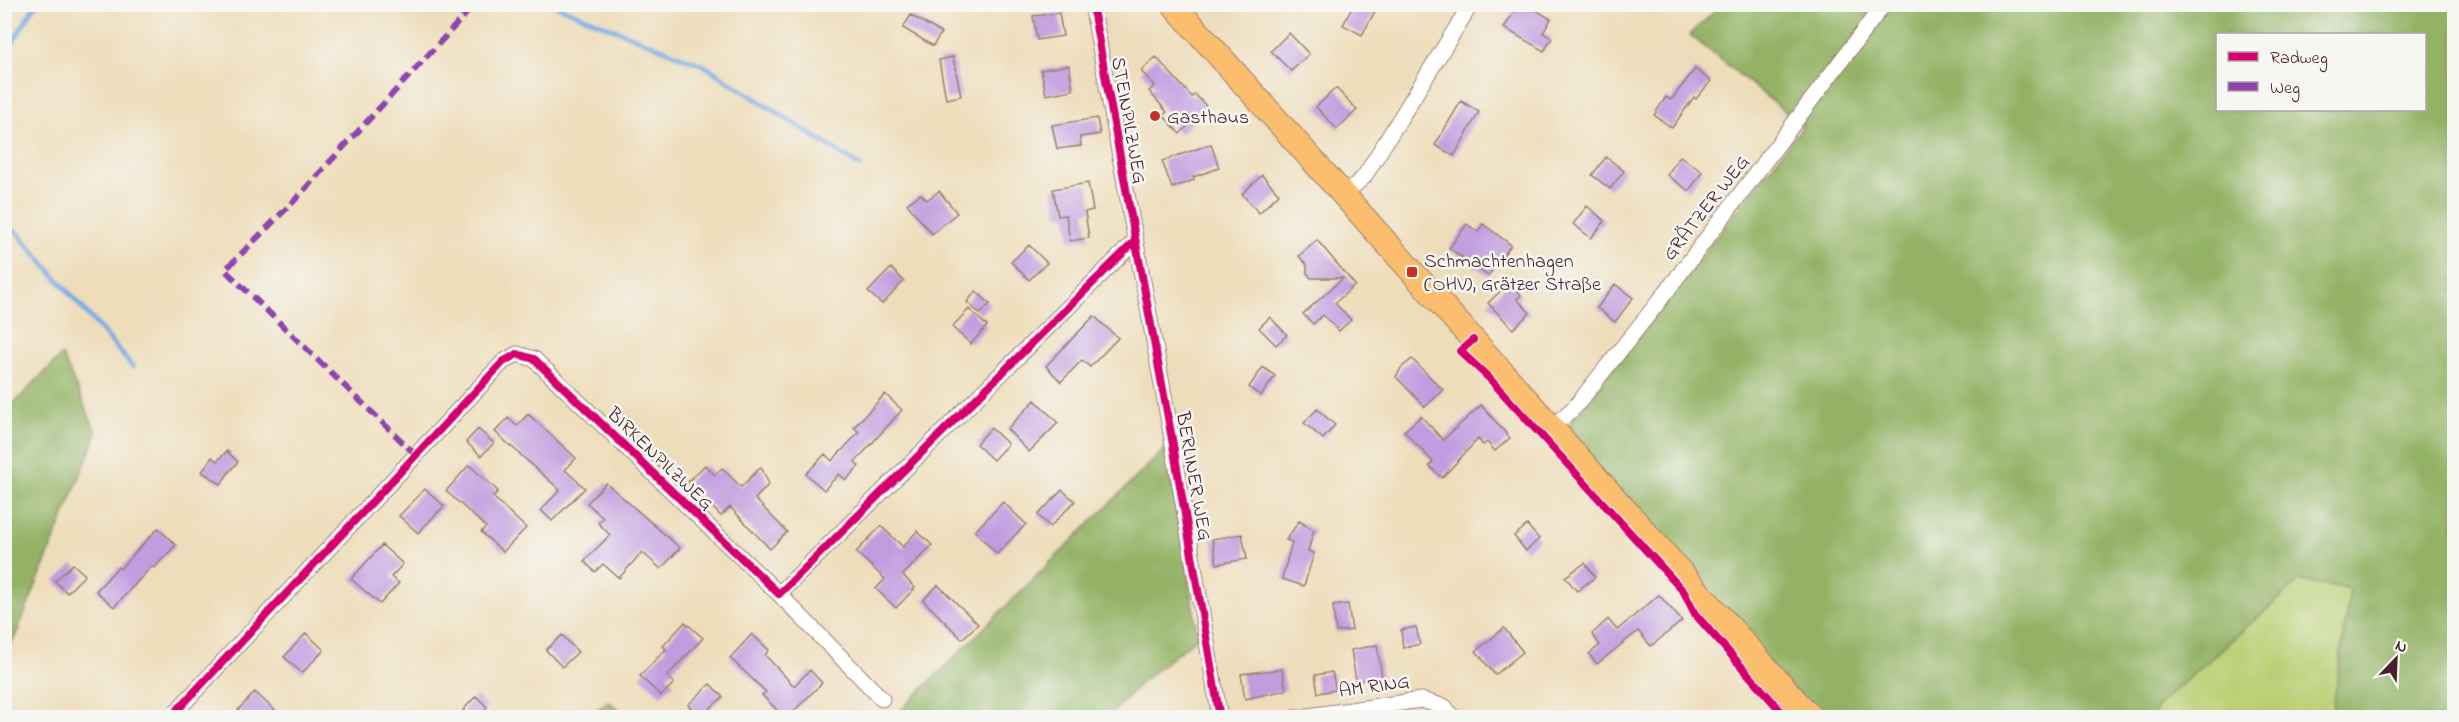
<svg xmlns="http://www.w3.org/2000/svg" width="2459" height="722" font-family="'Indie Flower',sans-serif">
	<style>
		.green { fill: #bacf73; stroke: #82774f; stroke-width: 1.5 }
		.forest { fill: #93b265; stroke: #6e6848; stroke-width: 1.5; fill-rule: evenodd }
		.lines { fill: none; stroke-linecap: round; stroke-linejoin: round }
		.stream { stroke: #71a9e0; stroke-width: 5 }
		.building { fill: #c19cdf }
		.minor-casing { stroke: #9c7e72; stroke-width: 17 }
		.primary-casing { stroke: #9c7e72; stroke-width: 26 }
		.minor { stroke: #fff; stroke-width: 15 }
		.primary { stroke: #fbbd6e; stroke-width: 24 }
		.quiet { stroke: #8e44ad; stroke-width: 6; stroke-dasharray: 12 6; stroke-linecap: butt }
		.cycleway-casing { stroke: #f6f6f2; stroke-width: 11 }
		.cycleway { stroke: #d6006c; stroke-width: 8 }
		.poi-dot { fill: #c8321e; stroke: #f6f6f2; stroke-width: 2 }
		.labels { text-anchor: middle; stroke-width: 5; stroke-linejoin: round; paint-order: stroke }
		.poi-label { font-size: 20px; fill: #4a1f2b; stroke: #f6f6f2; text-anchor: start }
		.street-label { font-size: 20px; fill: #4a1f2b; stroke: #f6f6f2 }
	</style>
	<rect width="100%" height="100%" fill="#f6f6f2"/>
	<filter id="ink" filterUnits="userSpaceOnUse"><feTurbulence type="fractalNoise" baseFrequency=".0167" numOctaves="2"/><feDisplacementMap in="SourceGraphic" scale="12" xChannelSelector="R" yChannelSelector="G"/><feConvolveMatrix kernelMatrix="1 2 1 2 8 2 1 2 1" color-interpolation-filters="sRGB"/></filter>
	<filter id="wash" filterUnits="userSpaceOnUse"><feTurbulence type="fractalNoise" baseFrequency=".008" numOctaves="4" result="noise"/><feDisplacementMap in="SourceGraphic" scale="24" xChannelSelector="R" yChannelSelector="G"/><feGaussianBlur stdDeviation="1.35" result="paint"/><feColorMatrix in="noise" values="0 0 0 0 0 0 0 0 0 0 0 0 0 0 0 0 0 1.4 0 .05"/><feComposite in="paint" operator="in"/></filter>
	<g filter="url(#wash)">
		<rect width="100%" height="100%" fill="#eeddba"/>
		<path class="green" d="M2300,580L2350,589L2332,717L2153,718L2158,705Z"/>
		<path class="forest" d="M1721,5H2454V717H2332L2350,589L2300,580L2158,705L2153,717H1818L1563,433L1803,126L1690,35ZM2218,34H2424V110H2218Z
			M62,355L97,434L15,637L5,650V412Z
			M1167,447L1198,637L1140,683L1109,717L893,718Z
			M608,701L629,717H589Z"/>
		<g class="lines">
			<path class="stream" d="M552,4L705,66L860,166
				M4,56L36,4
				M4,226L17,232L133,367"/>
		</g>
		<g id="blocks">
			<path class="building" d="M1354,4H1379L1362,35L1343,25Z
				M1518,4H1526L1551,19L1543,33L1552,38L1544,51L1504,28Z
				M1059,13L1063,36L1037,40L1033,16Z
				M911,15L941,33L933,46L903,28Z
				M1289,33L1309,54L1291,71L1271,51Z
				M953,57L961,96L946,99L939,60Z
				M1156,57L1192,97L1195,94L1207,107L1180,134L1163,115L1167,112L1149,91L1155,86L1141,71Z
				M1069,65L1073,90L1046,95L1041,70Z
				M1695,69L1711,81L1696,99L1694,97L1672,128L1654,115L1666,97L1671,100Z
				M1336,88L1357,110L1337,129L1316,107Z
				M1461,101L1479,112L1454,156L1435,145Z
				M1097,118L1100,134L1080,137L1081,146L1057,149L1052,125Z
				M1211,144L1219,168L1193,177L1194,180L1172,188L1162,161Z
				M1680,156L1702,172L1689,191L1667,175Z
				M1606,157L1624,171L1610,189L1592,175Z
				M1262,175L1279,194L1259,213L1242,194Z
				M1088,183L1093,210L1085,212L1089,238L1070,241L1066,215L1058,216L1053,189Z
				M939,191L957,213L932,234L907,204L921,194L927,200Z
				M1587,206L1605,221L1591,238L1573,224Z
				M1467,224L1478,232L1483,224L1511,245L1488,276L1449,248Z
				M1317,240L1355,285L1335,303L1351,320L1339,331L1323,315L1313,324L1303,314L1343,278H1311L1307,273V265L1299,256Z
				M1029,245L1047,263L1029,280L1011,262Z
				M891,268L904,281L882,304L868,292Z
				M1510,282L1521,295L1517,299L1530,313L1513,329L1488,303Z
				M1615,284L1633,298L1615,322L1597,308Z
				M976,291L990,304L980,314L967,302Z
				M969,309L987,326L971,344L952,327Z
				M1094,316L1118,338L1090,367L1082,360L1061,382L1046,366Z
				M1270,317L1287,335L1276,345L1259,328Z
				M1412,359L1443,390L1425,407L1396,377L1401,368Z
				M1263,367L1275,376L1261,396L1249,387Z
				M885,394L902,410L855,462L859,466L846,480L839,474L824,490L806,474L825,454L832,461L859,432L854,427Z
				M1035,400L1058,423L1029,452L1007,429Z
				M1481,405L1510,438L1495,451L1487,442L1483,445L1478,439L1442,478L1429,466L1433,462L1404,431L1421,416L1443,440Z
				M1317,409L1335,425L1323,439L1304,423Z
				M528,414L576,458L565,470L585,488L552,521L541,510L560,490L495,432L508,418L517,426Z
				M991,428L1008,444L993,460L976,444Z
				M478,429L494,443L481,456L466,442Z
				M227,451L238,462L229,472L221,484L202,472L212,457L217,461Z
				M469,465L498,491L493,497L526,528L503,552L481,532L486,527L446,491Z
				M705,465L715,475L722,468L741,487L761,467L769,484L755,499L787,532L770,549L730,507L721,516L687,483Z
				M606,483L680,548L661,569L642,552L619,578L603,564L595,572L584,561L610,535L598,523L603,518L587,503Z
				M425,489L444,506L418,533L399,516Z
				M1062,490L1075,501L1050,527L1038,515Z
				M1003,502L1026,524L997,554L975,531Z
				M1299,521L1314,530L1308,551L1314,553L1304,586L1282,579L1292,542L1286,540Z
				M1527,525L1539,539L1526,551L1514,536Z
				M881,526L903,547L917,531L932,545L903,575L915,588L896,608L876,589L885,579L856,552Z
				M158,528L176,545L154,568L152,566L114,607L96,591L118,567L120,569Z
				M1242,534L1247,559L1217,564L1212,539Z
				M382,545L403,564L391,577L399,583L380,604L351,579Z
				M1585,563L1595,577L1577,591L1565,577Z
				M73,564L85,575L67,593L55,581Z
				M938,585L978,624L962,639L923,600Z
				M1659,595L1682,621L1651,646L1638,631L1597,664L1589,654L1600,645L1592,634L1608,619L1617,630Z
				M1348,604L1352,630L1336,632L1333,606Z
				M685,622L703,638L667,676L674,683L661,696L640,676L666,649L663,646Z
				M1416,627L1420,644L1403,648L1401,630Z
				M1504,628L1523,652L1495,675L1476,651Z
				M306,633L324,650L302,673L284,657Z
				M752,634L769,650L765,655L794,686L810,670L822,683L788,717H784L762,695L766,692L730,658Z
				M562,635L578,652L562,667L546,650Z
				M1377,645L1382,677L1356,681L1351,650Z
				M1282,669L1286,690L1245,699L1241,674Z
				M1332,672L1336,690L1318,693L1315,675Z
				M710,684L723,697L700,717L688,705Z
				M255,692L282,717H245L238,710Z
				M476,696L487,707L477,717H470L463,710Z"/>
		</g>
	</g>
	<g filter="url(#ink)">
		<use href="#blocks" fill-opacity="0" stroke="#9c7e72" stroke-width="1.5"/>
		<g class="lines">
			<g class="minor-casing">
				<path id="minor" d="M1092,4L1172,439L1220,718
					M1344,195L1364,177L1471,4
					M1551,428L1575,407L1660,300L1884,4
					M779,594L882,699
					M170,718L503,362L517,354L534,359L779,594L1135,241
					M1294,718L1421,700L1445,707L1453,718"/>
			</g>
			<g class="primary-casing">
				<path id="primary" d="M1173,4L1811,718"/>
			</g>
			<use href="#minor" class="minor"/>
			<use href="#primary" class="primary"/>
			<path class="quiet" d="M416,455L225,270L293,202L475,4"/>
			<g class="cycleway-casing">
				<path id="cycleway" d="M1092,4L1172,439L1220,718
					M1473,340L1460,351L1489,378L1684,592L1695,614L1787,718
					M170,718L503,362L517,354L534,359L779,594L1135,241"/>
			</g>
			<use href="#cycleway" class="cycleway"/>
		</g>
	</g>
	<g class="poi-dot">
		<circle cx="1155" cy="116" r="6"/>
		<rect x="1406" y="266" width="12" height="12" rx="3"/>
	</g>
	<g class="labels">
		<g class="poi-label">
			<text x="1167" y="123">Gasthaus</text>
			<text x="1424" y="267">Schmachtenhagen<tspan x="1424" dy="23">(OHV), Grätzer Straße</tspan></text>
		</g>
		<g class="street-label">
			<text transform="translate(1130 120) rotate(80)" y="7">STEINPILZWEG</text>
			<text transform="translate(1705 207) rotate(-52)" y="7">GRÄTZER WEG</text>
			<text transform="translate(661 458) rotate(44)" y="7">BIRKENPILZWEG</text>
			<text transform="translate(1195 476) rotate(80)" y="7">BERLINER WEG</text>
			<text transform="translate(1374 685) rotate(-8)" y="7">AM RING</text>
		</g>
	</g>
	<rect width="2459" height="722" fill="none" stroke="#f6f6f2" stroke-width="24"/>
	<rect x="2216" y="33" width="210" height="78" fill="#f6f6f2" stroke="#b1a0a2" stroke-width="1.5"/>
	<rect x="2228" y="52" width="30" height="9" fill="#d6006c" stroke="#b1a0a2" stroke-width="1.5"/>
	<text x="2270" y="63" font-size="18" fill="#4a1f2b">Radweg</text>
	<rect x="2228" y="82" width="30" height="9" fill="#8e44ad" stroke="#b1a0a2" stroke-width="1.5"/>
	<text x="2270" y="93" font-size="18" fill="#4a1f2b">Weg</text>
	<g transform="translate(2396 659) rotate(23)" stroke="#f6f6f2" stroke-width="4.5" paint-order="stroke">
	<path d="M0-4.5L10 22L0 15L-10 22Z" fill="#4a1f2b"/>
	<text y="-9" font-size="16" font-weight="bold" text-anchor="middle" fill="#4a1f2b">N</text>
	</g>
</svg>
